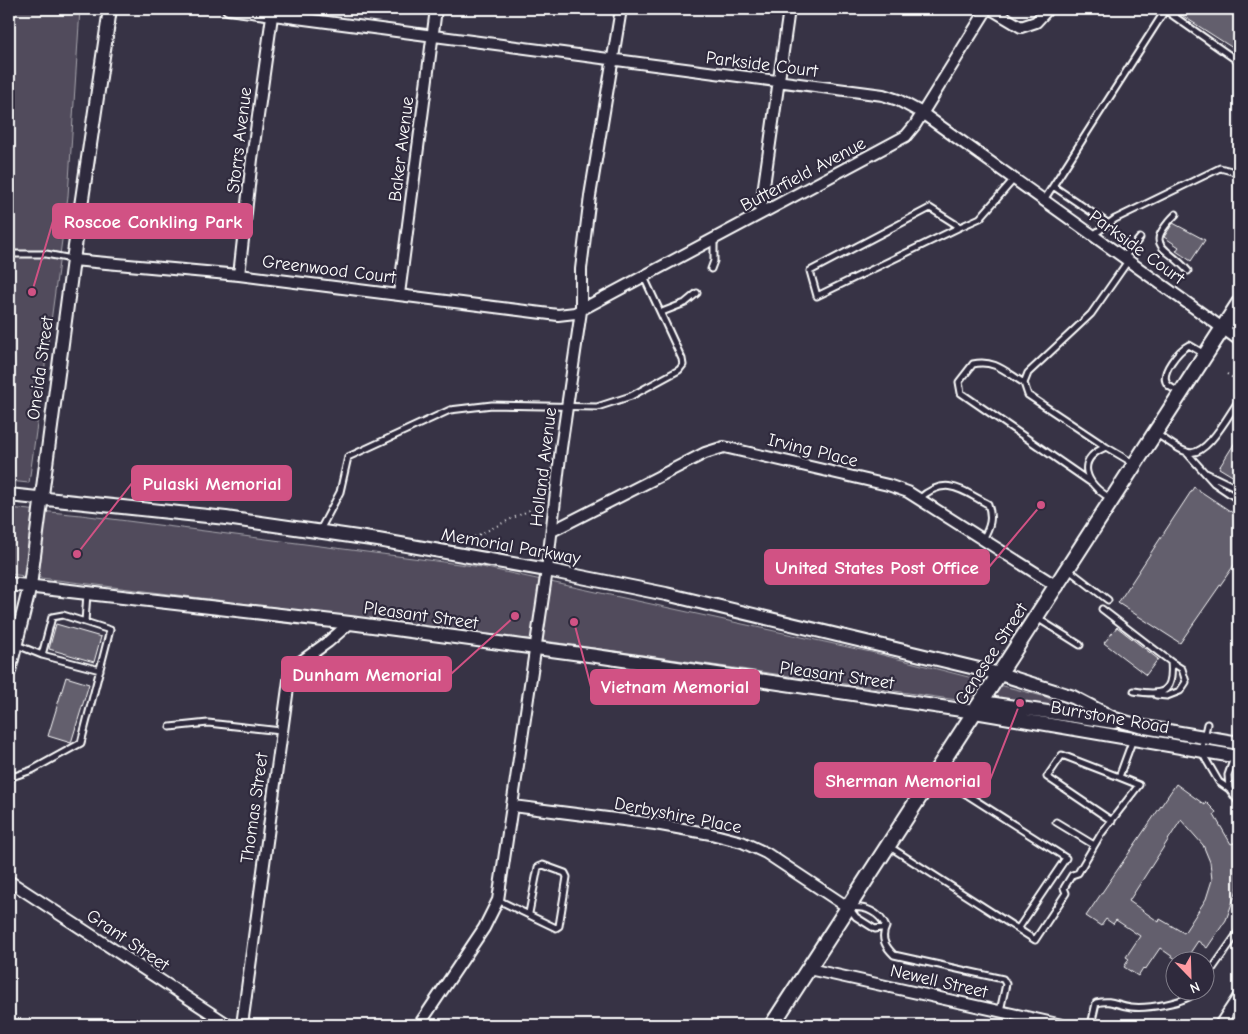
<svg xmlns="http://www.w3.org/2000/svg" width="1248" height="1034" font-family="'Comic Neue',sans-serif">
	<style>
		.green { fill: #514c5c; stroke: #a8a6ae }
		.building { fill: #635f6d; stroke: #fff; fill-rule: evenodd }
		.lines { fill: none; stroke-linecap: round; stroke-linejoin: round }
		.service-casing { stroke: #fff; stroke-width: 9 }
		.minor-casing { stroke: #fff; stroke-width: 14 }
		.tertiary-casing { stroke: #fff; stroke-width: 16 }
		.secondary-casing { stroke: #fff; stroke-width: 18 }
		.path { stroke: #fff; stroke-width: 2; stroke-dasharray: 1 4; stroke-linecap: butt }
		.service { stroke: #2f2a3d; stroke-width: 5 }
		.minor { stroke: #2f2a3d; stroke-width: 10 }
		.tertiary { stroke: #2f2a3d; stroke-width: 12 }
		.secondary { stroke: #2f2a3d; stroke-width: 14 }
		.labels { text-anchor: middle; stroke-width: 4.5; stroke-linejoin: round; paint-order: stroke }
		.street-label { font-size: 18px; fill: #fff; stroke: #2f2a3d }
		.leader { fill: none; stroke: #d15284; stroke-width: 2 }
		.callout-dot { fill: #d15284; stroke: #2f2a3d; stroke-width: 2 }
		.callout { fill: #d15284; stroke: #d15284; stroke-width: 2 }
		.callout-label { font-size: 19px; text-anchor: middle; font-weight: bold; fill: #fff }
	</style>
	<rect width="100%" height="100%" fill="#373345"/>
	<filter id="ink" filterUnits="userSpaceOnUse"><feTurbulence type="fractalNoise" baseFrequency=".02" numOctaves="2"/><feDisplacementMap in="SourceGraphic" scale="10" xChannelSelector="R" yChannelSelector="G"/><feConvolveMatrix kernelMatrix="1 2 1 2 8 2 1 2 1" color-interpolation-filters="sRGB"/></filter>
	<g filter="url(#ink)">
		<path class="green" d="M9,9H80L68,196L29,483L9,481Z
			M9,508L81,515L482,567L875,653L1046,697L1090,719L552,642L9,574Z"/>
		<path class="building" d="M1172,9H1239V52Z
			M1173,223L1205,240L1191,261L1176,251L1179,247L1164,237Z
			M1239,436V480L1219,468Z
			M1194,487L1239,517V558L1180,643L1118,603Z
			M56,624L101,637L94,662L49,649Z
			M1117,627L1158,659L1146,675L1104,643Z
			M66,677L89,684L71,743L48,736Z
			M1176,784L1205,805L1206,802L1216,812L1214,815L1231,844L1239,841L1238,887L1226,920L1207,948L1198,941L1184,962H1180L1160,948L1145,970L1143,968L1138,976L1124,967L1129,959L1126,957L1140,936L1116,920L1113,924L1106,919L1101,926L1086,916ZM1181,820L1203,845L1210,862L1212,880L1206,899L1184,933L1160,919L1159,922L1129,901Z"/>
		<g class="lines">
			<g class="service-casing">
				<path id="service" d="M1165,10L1239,62
					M1053,186L1109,224
					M1044,200L1166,9
					M1176,214C1142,248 1166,245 1188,271
					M960,227L930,208L810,271L817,296L960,227L980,218L1014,179
					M1093,235L1115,219L1220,168L1239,173
					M9,254H46L72,259
					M1124,257L1140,238
					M711,269L714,261V239
					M662,312L685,303L697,293
					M1024,383C1006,372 994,359 973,364L959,382L961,393L1090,482
					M1179,392C1176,390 1171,388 1168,385C1158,374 1179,350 1189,345L1206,355
					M1156,434C1166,439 1176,449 1187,452C1206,459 1229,414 1239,400
					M1106,447L1028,395L1024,383L1028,373L1091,314L1128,261
					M1187,453L1214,483L1239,500
					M1206,473L1239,489
					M1110,498C1086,484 1074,460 1106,447L1133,463
					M919,499C946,475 961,490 988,504C993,518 990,527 983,539
					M320,530L340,492L348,457L450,410L492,405L597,407L631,396L679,370L683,365L682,359L644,277
					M1069,570L1108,600
					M1102,609L1171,662C1174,694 1162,696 1134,691
					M1037,618L1080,645
					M85,622L87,593
					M17,645L42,655
					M1156,695L1167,696L1180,691L1186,682L1182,669L1171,662
					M1207,724L1201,751L1219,782L1229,789L1239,803
					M170,727L208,723L281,731
					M1238,742L1239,728
					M936,775L1066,858L1018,929
					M9,778L32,770L81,743L110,630L63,615L52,617L42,655L100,670
					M1229,789L1228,775L1234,758
					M1112,821L1047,777L1062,755L1119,777
					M1056,822L1094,845
					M890,847L1035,940L1066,893L1064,888L1072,875L1078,873L1101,834L1139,785L1119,777L1133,739
					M498,900L556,928L559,926L567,877L565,873L543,865L538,867L529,913
					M886,927L875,929L856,917L849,908C865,906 880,912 886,927C880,939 886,947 894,955L1003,979L1006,984L1000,1011
					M1206,978L1239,931
					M1091,1025L1096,1003C1113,999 1115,1005 1131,1007C1146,1009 1185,1003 1196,992"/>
			</g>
			<g class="minor-casing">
				<path id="minor" d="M228,9L883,95L898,100L922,113L1239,340
					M991,9L1021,27L1036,22L1048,9
					M760,214L789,9
					M73,260L239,275L558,315L575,313L906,136L915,125L987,9
					M239,275L252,159L273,9
					M399,294L436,9
					M552,531L705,453L724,447L888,485L908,492L1058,587
					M513,806L655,824L711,834L742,842L766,853L849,908
					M9,881L229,1025
					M809,969L1062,1025
					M242,1025L290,673L296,665L328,642L350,623
					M419,1025L484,928L498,900L547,570L561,448L581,311V269L590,196L621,9
					M1220,1025L1239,996"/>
			</g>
			<g class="tertiary-casing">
				<path id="tertiary" d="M9,495L226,518L378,540L547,570L666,594L1000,674L1073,697L1115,719L1139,726L1239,743
					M9,584L350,623L596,656L975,712L1239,757
					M9,671L30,586L73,260L110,9
					M982,702L1114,722"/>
			</g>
			<g class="secondary-casing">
				<path id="secondary" d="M772,1025L1239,303"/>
			</g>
			<path class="path" d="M1227,374L1239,382
				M470,539L540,505"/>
			<use href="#service" class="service"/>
			<use href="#minor" class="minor"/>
			<use href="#tertiary" class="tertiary"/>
			<use href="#secondary" class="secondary"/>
		</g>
	</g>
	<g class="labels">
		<g class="street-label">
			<text transform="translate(762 64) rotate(7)" y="6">Parkside Court</text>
			<text transform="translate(239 140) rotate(-83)" y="6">Storrs Avenue</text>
			<text transform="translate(401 149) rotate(-83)" y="6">Baker Avenue</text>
			<text transform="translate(803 174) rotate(-28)" y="6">Butterfield Avenue</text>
			<text transform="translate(1137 247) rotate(36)" y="6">Parkside Court</text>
			<text transform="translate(329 269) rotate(7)" y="6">Greenwood Court</text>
			<text transform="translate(40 368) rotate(-82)" y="6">Oneida Street</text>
			<text transform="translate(813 450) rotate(14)" y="6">Irving Place</text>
			<text transform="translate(543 467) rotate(-83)" y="6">Holland Avenue</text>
			<text transform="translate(511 546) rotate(10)" y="6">Memorial Parkway</text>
			<text transform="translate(421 615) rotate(8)" y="6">Pleasant Street</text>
			<text transform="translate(991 654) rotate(-57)" y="6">Genesee Street</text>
			<text transform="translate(837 675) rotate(8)" y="6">Pleasant Street</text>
			<text transform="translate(1110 717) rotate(10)" y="6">Burrstone Road</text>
			<text transform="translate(254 808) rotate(-82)" y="6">Thomas Street</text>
			<text transform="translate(678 815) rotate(11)" y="6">Derbyshire Place</text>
			<text transform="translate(128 940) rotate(34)" y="6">Grant Street</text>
			<text transform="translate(939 981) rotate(13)" y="6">Newell Street</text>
		</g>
	</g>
	<path class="leader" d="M32 292L53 221M77 554L132 483M1041 505L989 567M515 616L451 674M574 622L591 687M1020 703L990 780"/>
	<g class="callout-dot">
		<circle cx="32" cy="292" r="5"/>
		<circle cx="77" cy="554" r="5"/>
		<circle cx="1041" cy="505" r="5"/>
		<circle cx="515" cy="616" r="5"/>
		<circle cx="574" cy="622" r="5"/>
		<circle cx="1020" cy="703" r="5"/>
	</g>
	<g class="callout">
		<rect x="53" y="204" width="199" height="34" rx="5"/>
		<rect x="132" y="466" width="159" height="34" rx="5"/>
		<rect x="765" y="550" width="224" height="34" rx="5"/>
		<rect x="282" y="657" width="169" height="34" rx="5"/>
		<rect x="591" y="670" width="168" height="34" rx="5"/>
		<rect x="815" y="763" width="175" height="34" rx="5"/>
	</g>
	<g class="callout-label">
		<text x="153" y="228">Roscoe Conkling Park</text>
		<text x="212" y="490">Pulaski Memorial</text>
		<text x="877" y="574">United States Post Office</text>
		<text x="367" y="681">Dunham Memorial</text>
		<text x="675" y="693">Vietnam Memorial</text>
		<text x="903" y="787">Sherman Memorial</text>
	</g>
	<rect width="1248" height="1034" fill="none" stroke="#2f2a3d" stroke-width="30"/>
	<rect x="15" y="15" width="1218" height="1004" fill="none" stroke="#fff" stroke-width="2" filter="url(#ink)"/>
	<g transform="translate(1190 976) rotate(157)"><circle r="24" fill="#2f2a3d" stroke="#827f8b"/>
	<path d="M0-4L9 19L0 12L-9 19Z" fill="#ff9aa2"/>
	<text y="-8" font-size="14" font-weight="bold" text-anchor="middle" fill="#ffffff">N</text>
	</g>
</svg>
